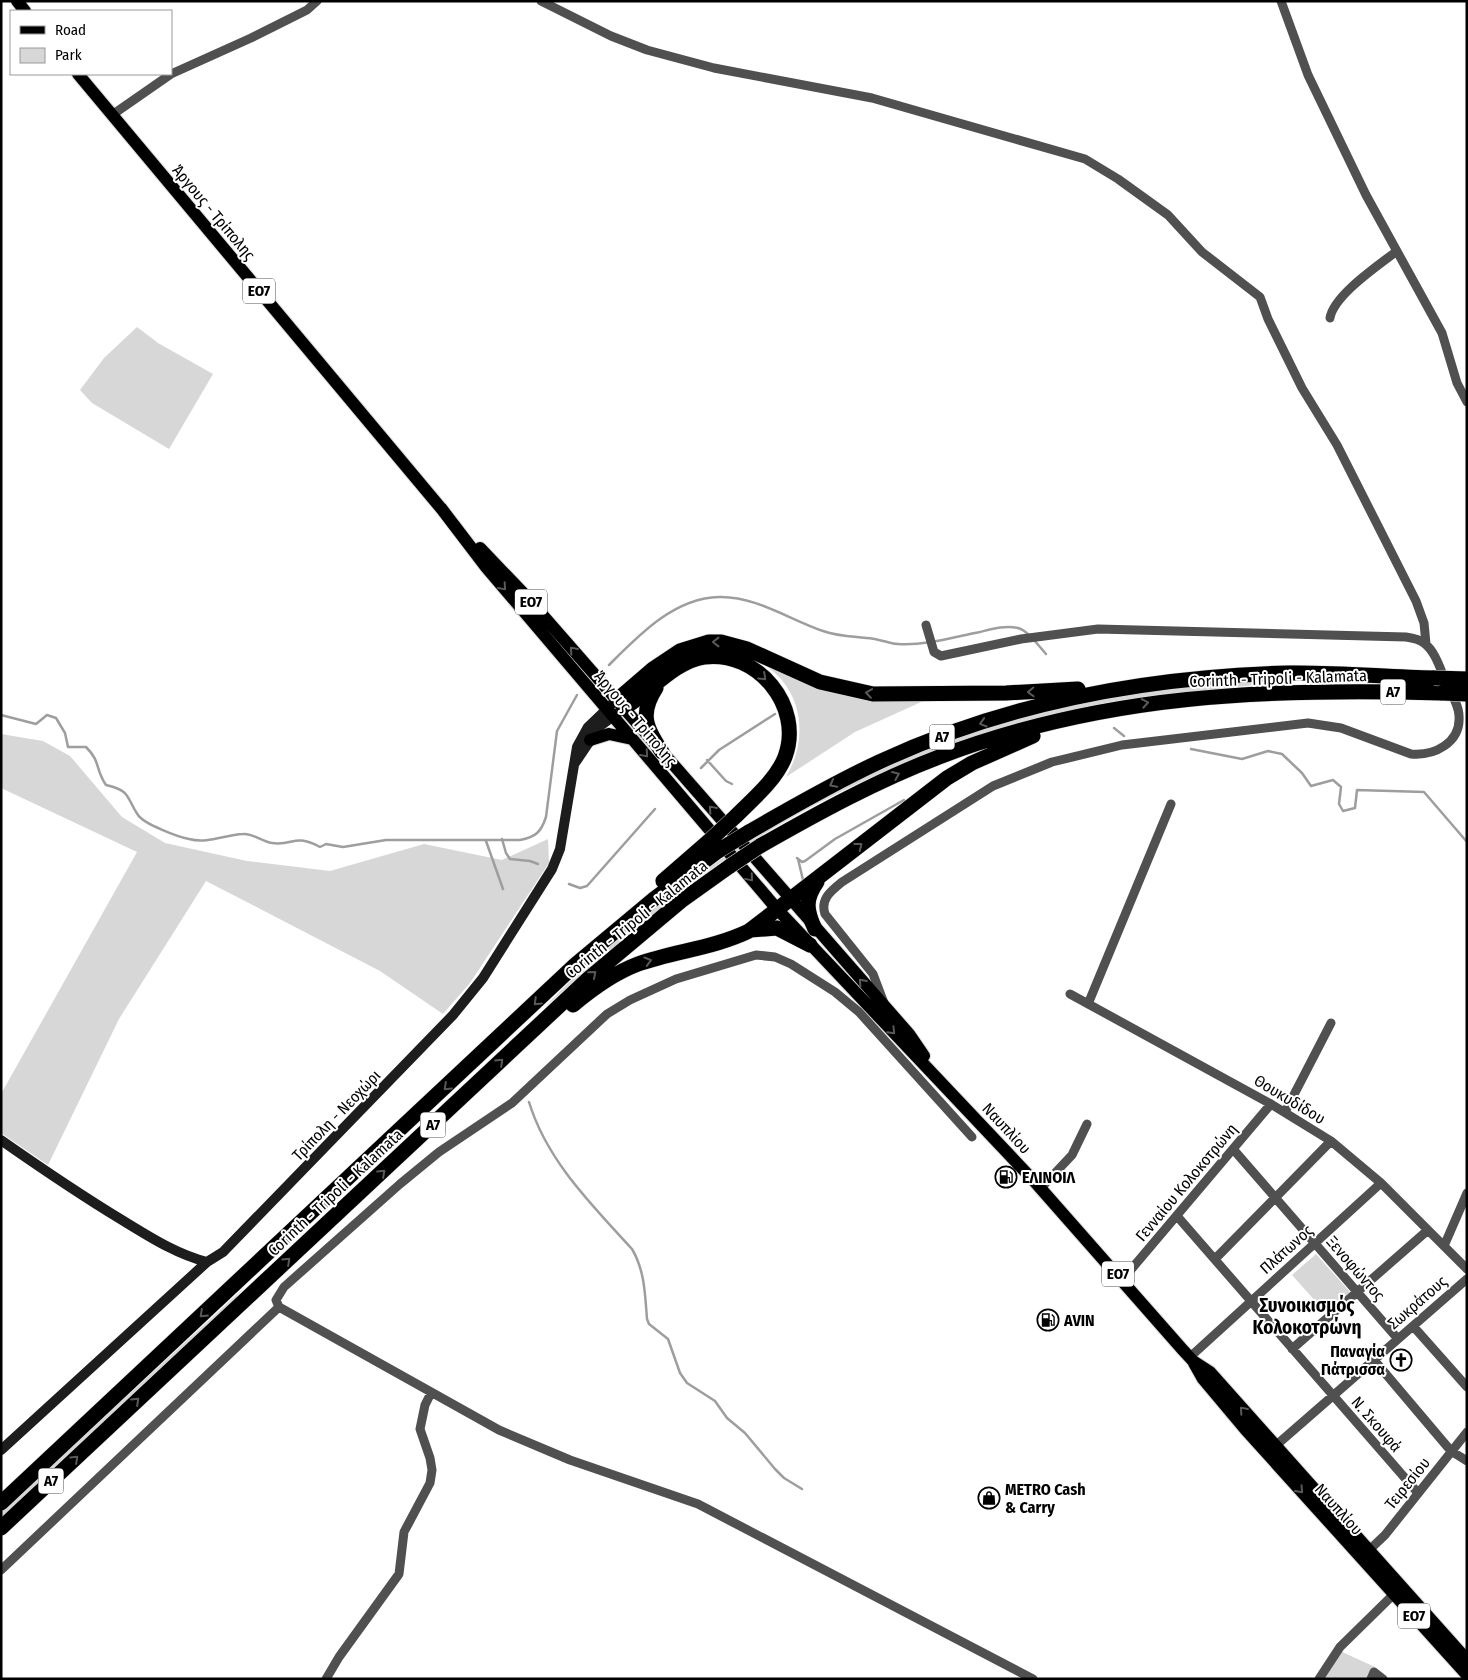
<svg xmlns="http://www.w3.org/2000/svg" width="1468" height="1680" font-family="'Fira Sans Condensed',sans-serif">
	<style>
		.green { fill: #d7d7d7 }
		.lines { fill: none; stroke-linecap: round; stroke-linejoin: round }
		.stream { stroke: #9e9e9e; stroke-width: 2.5 }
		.primary-casing { stroke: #dbdbdb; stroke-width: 14 }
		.highway-casing { stroke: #dbdbdb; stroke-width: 16 }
		.street { stroke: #505050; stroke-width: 9 }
		.secondary { stroke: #1d1d1d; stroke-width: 10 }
		.primary { stroke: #000; stroke-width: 12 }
		.highway { stroke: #000; stroke-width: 15 }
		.highway-bridge-casing { stroke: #dbdbdb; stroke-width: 16; stroke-linecap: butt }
		.highway-bridge { stroke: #000; stroke-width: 15 }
		.oneway { stroke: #595959 }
		.labels { text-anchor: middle; stroke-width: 4; stroke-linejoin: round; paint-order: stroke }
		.shield { fill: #fff; stroke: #4c4c4c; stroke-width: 1 }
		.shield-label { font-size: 15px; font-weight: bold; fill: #000 }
		.street-label { font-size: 16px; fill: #000; stroke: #fff }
		.poi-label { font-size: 16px; font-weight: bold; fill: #000; stroke: #fff; text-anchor: start }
		.quarter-label { font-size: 19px; font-weight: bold; fill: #000; stroke: #fff }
	</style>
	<rect width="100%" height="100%" fill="#fff"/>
	<path class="green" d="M137,327L158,343L213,374L169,449L92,403L80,390L104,358Z
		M721,647L803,677L930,698L855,732L786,777C814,730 798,671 742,655C725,651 702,654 685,653Z
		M1242,682L1270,683C1211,691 1153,693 1095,705C964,732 835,784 724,860C660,905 603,957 544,1008C574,975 607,948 641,920C783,801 966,713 1152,690C1182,686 1212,685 1242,682Z
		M1,734L43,741L70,756L122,817L165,843L247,861L330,871L424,844L502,860L548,839L549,863L470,983L443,1014L380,971L206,881L119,1019L48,1165L1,1133V1094L137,852L1,788Z
		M1316,1254L1350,1292L1326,1313L1292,1275Z
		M245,1287L229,1305L1,1518V1512Z
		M1340,1651L1375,1667L1368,1679H1324Z"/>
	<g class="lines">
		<path class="stream" d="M1034,640L1046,654
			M609,665C639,635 674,598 719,597C756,596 790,620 823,631C843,638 860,636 879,640C885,641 892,644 898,644C925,646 954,637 980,632C992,629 1005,625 1018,628C1022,629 1027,633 1030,636
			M1,715L36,724L47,715L56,718L65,733L68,747H86C101,762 95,769 106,785C132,791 126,798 138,815C144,824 178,837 189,839C208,844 224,835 243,834C253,833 262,842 272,843C294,846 294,833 320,847L326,844L343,847L386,840H520C536,837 541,832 546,817L557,731L577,695
			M1114,728L1124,736
			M1191,749L1242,759L1268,751L1282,754L1302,773L1311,786L1333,780L1341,787L1339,804L1343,811L1355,808L1357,790L1424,792L1467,842
			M707,760L726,781L732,784
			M701,768L719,750L775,714
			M502,839L506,853L510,859L530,861L538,864
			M486,841L503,889
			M797,858L802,862L805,861L835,839L904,800
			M798,859L803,880
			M569,884L580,888L587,886L655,809
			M529,1102C547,1161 592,1205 632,1249C645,1271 645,1295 647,1319L649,1324L668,1339L680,1373L687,1383L715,1401L727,1418L745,1433L775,1469L784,1478L802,1489"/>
		<g class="primary-casing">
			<path id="primary" d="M17,1L25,11
				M78,74L445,513
				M441,508L486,567L777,909L1035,1182L1182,1349L1193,1361L1210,1372L1467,1660
				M480,548L525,595L909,1034L924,1056
				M590,740L609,734L632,739
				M1194,1363L1203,1379L1245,1429L1467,1675"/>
		</g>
		<g class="highway-casing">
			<path id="highway" d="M656,688C639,714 646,728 662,752
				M617,700L653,669L680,651L709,642H721L747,649L820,682L873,694L1006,693L1078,689
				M624,708C649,693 675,661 704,657C757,650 804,706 785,757C776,780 753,799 736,816
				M749,832C792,807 834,783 879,762C1006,703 1147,677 1287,673C1336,672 1385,677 1434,678
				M760,846C818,813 876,781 939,757C1104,694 1268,688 1442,693
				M663,881L709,841
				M815,929C806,910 805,899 817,882
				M750,930L777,928L810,945
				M573,1005C592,989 614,973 638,964C675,951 714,948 749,931L947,778L972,763L1033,736
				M1,1503L575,965L654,899L718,851
				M1,1528L588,979L681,901L730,866"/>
		</g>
		<path class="street" d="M541,1L611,36L647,50L714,68L872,98L1085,159L1118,179L1168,215L1202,252L1260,297L1268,319L1302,388L1337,445L1416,601L1424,623L1426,644
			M1281,1L1308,75L1366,195L1442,333L1457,383L1467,402
			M171,74L251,38L307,10L317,1
			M112,115L171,74
			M1330,318C1334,295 1379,265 1397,251
			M1070,994L1271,1104L1331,1141L1381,1183L1467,1269
			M884,1003L873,974L825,914C820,899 831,891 842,882L993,786L1052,762L1122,745L1308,723L1341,728L1411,754C1434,756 1461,743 1459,716C1459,705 1450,691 1445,680C1440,668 1435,651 1424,643C1419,639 1413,638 1406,637L1098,629L1021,639L941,656L934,652L926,625
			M1088,1004L1171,804
			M1285,1112L1331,1023
			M972,1137L859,1012L835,992L791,964L775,957L756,955L676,979L630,1000L607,1014L512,1103L439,1152L400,1184L284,1287L276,1300L279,1307L499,1430L570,1460L698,1504L1033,1679
			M1233,1149L1398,1339
			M1041,1188L1072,1155L1087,1124
			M1177,1216L1418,1493
			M1444,1246L1467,1193
			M1215,1259L1331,1141
			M1123,1279L1271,1104
			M1413,1326L1467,1387
			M1292,1349L1428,1230
			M1190,1357L1381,1183
			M1374,1360L1451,1451L1467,1461
			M1273,1448L1467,1279
			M1365,1554L1385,1535L1467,1432
			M1,1570L279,1307
			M326,1679L339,1657L399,1574L404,1532L430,1483L432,1470L430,1458L420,1429L425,1405L431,1393
			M1319,1679L1340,1647L1394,1594
			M1371,1679L1374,1672L1383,1679"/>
		<path class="secondary" d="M575,763L600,726L619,712
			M1,1140C41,1168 81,1195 122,1220C150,1237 176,1254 207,1262
			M1,1450L207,1262L223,1252L453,1015L483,978L552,869L560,849L577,747L588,727L612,704"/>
		<use href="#primary" class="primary"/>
		<use href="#highway" class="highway"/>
		<g class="highway-bridge-casing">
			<path id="highway-bridge" d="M1434,678L1467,679
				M1442,693L1467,694
				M709,841L736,816
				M718,851L749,832
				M730,866L760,846"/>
		</g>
		<use href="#highway-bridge" class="highway-bridge"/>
	</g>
	<defs><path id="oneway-chevron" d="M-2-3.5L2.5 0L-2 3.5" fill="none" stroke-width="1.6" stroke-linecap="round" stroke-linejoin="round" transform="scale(1.25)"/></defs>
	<g class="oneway">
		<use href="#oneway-chevron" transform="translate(503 587) rotate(49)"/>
		<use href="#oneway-chevron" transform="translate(716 642) rotate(-180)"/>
		<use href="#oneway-chevron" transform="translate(573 650) rotate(-131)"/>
		<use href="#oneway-chevron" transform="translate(763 677) rotate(43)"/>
		<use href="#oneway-chevron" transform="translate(1031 692) rotate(178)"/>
		<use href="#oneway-chevron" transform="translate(869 693) rotate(-172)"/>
		<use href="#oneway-chevron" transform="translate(1145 703) rotate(-10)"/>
		<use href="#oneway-chevron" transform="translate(983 723) rotate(163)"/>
		<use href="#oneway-chevron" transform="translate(645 754) rotate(50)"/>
		<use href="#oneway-chevron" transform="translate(896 775) rotate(-23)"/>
		<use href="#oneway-chevron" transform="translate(833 784) rotate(152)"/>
		<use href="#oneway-chevron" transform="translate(712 809) rotate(-131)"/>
		<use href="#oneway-chevron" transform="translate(859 846) rotate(-38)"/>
		<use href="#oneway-chevron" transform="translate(750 878) rotate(50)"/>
		<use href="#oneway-chevron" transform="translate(648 961) rotate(-16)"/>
		<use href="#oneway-chevron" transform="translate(593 974) rotate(-41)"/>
		<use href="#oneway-chevron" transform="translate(862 982) rotate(-132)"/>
		<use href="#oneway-chevron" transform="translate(537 1002) rotate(136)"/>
		<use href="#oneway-chevron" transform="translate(892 1031) rotate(46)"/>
		<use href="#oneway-chevron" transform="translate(500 1062) rotate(-43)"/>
		<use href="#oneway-chevron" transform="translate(447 1087) rotate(137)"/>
		<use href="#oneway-chevron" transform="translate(382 1173) rotate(-43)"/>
		<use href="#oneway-chevron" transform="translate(287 1261) rotate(-43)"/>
		<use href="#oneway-chevron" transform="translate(203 1314) rotate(137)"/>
		<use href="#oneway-chevron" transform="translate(136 1401) rotate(-43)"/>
		<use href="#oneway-chevron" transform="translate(1243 1410) rotate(-131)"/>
		<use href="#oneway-chevron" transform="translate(75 1459) rotate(-43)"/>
		<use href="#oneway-chevron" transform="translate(1300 1490) rotate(48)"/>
	</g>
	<defs>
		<g id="fuel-ring" transform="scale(1.125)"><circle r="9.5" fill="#fff" stroke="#000" stroke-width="1.5"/><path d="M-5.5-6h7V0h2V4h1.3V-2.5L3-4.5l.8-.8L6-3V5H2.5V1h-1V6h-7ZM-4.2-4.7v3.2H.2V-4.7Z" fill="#000"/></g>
		<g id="church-ring" transform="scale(1.125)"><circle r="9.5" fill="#fff" stroke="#000" stroke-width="1.5"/><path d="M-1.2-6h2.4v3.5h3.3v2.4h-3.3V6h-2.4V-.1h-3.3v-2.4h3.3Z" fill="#000"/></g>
		<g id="shop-ring" transform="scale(1.125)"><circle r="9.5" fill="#fff" stroke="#000" stroke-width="1.5"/><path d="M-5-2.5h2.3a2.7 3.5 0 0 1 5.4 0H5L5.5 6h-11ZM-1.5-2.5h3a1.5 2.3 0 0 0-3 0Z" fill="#000"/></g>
	</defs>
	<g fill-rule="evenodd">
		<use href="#fuel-ring" x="1006" y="1177"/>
		<use href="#fuel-ring" x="1048" y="1320"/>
		<use href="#church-ring" x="1401" y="1360"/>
		<use href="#shop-ring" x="989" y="1498"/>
	</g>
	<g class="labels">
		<g class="shield">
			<rect x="243" y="278.5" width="32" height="25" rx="4"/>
			<rect x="515" y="589.5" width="32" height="25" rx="4"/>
			<rect x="1380.5" y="679.5" width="25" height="25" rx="4"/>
			<rect x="929.5" y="724.5" width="25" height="25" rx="4"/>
			<rect x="420.5" y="1112.5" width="25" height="25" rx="4"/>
			<rect x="1102" y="1261.5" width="32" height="25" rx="4"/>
			<rect x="38.5" y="1468.5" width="25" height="25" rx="4"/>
			<rect x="1398" y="1603.5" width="32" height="25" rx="4"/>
		</g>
		<g class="shield-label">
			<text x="259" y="296">ΕΟ7</text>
			<text x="531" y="607">ΕΟ7</text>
			<text x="1393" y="697">Α7</text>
			<text x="942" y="742">Α7</text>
			<text x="433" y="1130">Α7</text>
			<text x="1118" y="1279">ΕΟ7</text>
			<text x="51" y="1486">Α7</text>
			<text x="1414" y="1621">ΕΟ7</text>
		</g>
		<g class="street-label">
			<text transform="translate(214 212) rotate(50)" y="6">Άργους - Τρίπολης</text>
			<text transform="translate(1278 678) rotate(-2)" y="6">Corinth - Tripoli - Kalamata</text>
			<text transform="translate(636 718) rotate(50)" y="6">Άργους - Τρίπολης</text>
			<text transform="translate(636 919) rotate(-39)" y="6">Corinth - Tripoli - Kalamata</text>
			<text transform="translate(1290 1099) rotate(31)" y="6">Θουκυδίδου</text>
			<text transform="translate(336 1115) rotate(-46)" y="6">Τρίπολη - Νεοχώρι</text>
			<text transform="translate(1007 1128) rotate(47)" y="6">Ναυπλίου</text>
			<text transform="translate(1186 1182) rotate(-50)" y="6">Γενναίου Κολοκοτρώνη</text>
			<text transform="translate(335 1192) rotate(-43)" y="6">Corinth - Tripoli - Kalamata</text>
			<text transform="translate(1286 1249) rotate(-42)" y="6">Πλάτωνος</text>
			<text transform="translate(1356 1268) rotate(49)" y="6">Ξενοφώντος</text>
			<text transform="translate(1417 1302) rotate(-41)" y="6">Σωκράτους</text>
			<text transform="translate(1377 1424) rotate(49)" y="6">Ν. Σκουφά</text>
			<text transform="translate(1407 1483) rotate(-51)" y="6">Τειρεσίου</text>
			<text transform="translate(1339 1509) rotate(48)" y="6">Ναυπλίου</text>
		</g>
		<g class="poi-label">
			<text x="1022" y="1183">ΕΛΙΝΟΙΛ</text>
			<text x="1064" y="1326">AVIN</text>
			<text x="1385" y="1357" text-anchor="end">Παναγία<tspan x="1385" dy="18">Γιάτρισσα</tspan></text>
			<text x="1005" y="1495">METRO Cash<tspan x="1005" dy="18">&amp; Carry</tspan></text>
		</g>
		<g class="quarter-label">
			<text x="1307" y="1312">Συνοικισμός<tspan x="1307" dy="22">Κολοκοτρώνη</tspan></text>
		</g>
	</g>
	<rect width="1468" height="1680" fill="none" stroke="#000000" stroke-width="5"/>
	<rect x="10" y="10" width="162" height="65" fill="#ffffff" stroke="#999999"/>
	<rect x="20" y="26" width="25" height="8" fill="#000000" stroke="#999999"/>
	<text x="55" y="35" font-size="15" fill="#000000">Road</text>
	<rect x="20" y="48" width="25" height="15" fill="#d7d7d7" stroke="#999999"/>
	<text x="55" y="60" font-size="15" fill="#000000">Park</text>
</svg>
